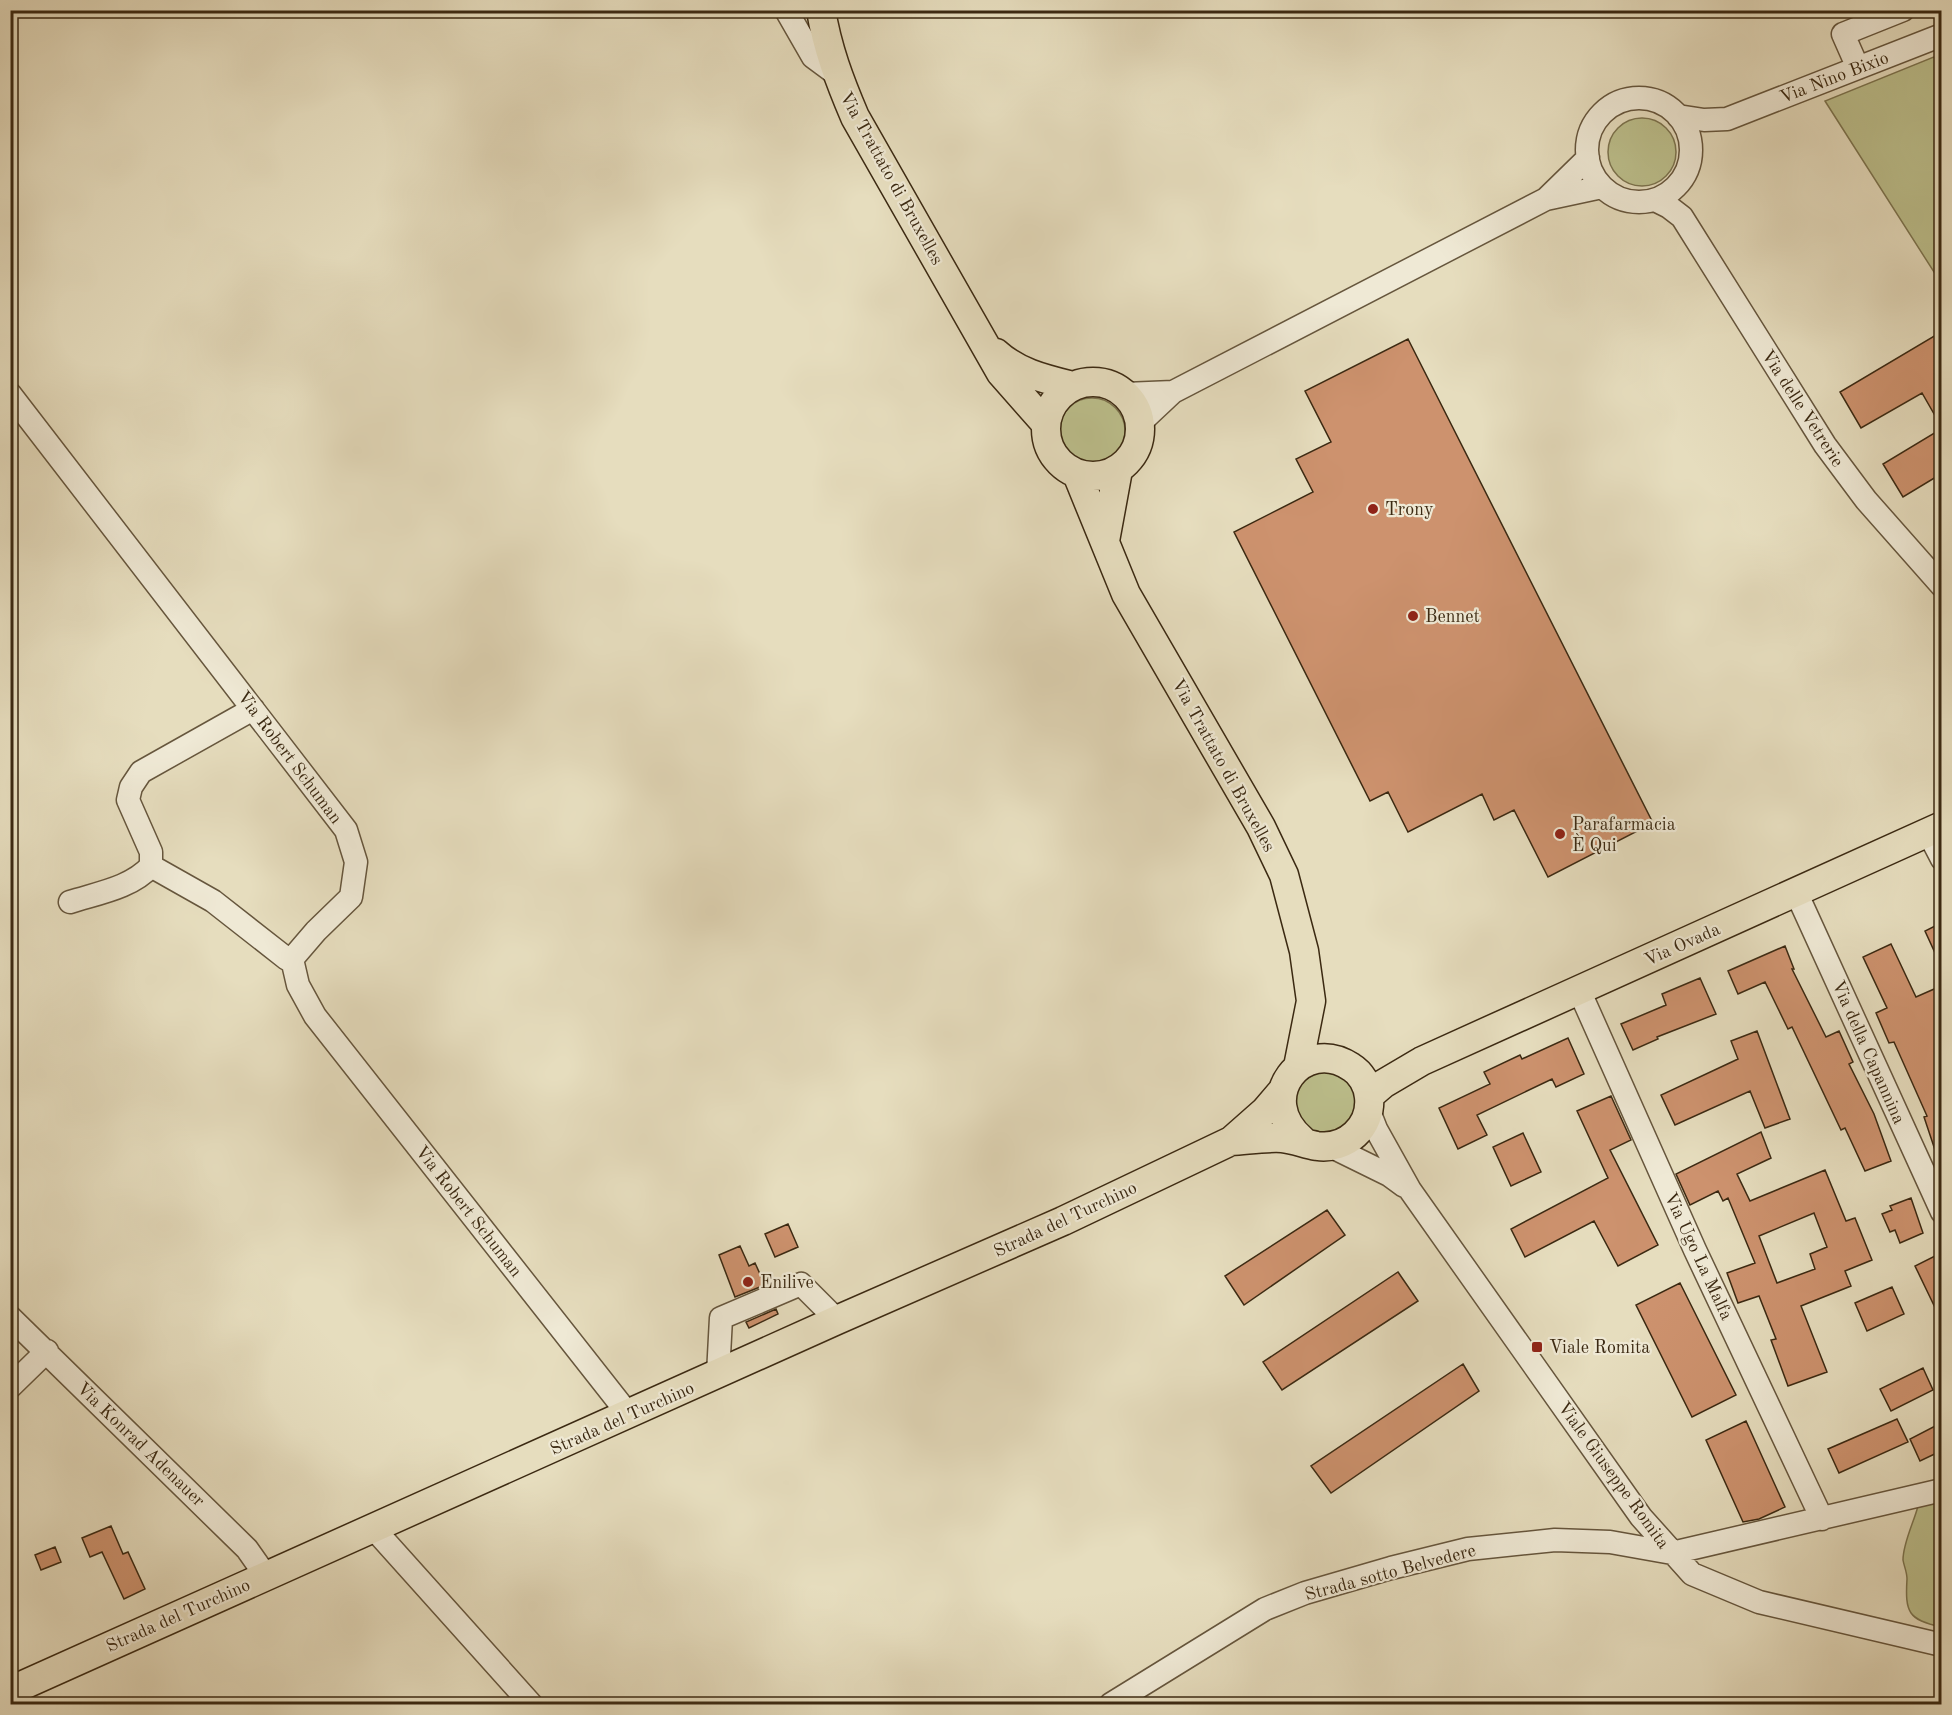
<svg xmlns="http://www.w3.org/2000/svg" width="1952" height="1715" font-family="'Old Standard TT',serif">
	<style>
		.green { fill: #bcbf8c; stroke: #7c744f; stroke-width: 1.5 }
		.building { fill: #cd926e; stroke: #3b2912; stroke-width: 1.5; fill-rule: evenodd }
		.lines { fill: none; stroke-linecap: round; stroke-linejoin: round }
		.minor-casing { stroke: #66563d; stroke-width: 25 }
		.major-casing { stroke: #3b2912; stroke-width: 31 }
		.minor { stroke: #efe9d5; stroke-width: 22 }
		.major { stroke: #e6ddbe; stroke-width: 28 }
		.poi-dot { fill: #8f2418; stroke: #efe9d5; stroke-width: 2 }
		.labels { text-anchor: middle; stroke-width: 4.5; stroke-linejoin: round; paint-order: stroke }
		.street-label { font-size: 18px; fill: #3b2912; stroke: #efe9d5 }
		.poi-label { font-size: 18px; fill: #3b2912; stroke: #efe9d5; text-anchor: start }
	</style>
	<rect width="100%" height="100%" fill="#e6ddbe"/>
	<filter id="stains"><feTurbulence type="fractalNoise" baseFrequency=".00333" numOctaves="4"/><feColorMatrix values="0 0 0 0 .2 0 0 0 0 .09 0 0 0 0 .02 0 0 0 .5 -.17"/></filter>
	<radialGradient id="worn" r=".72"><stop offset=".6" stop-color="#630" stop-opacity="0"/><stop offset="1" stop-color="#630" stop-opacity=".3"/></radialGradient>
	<path class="green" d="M1941,54V283L1825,101Z
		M1608 152a34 34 0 1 1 68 0a34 34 0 1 1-68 0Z
		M1059 431a33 33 0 1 1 66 0a33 33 0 1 1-66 0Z
		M1323,1069L1352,1082L1359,1112L1338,1136L1306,1133L1292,1095L1296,1085Z
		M1941,1502V1627C1908,1620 1905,1612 1907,1579C1907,1572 1904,1566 1903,1560C1903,1543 1914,1522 1918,1506Z"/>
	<path class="building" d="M1941,332V426L1922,393L1861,428L1840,392Z
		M1408,339L1653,823L1548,877L1514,810L1494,820L1482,794L1408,832L1388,792L1370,801L1234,532L1313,492L1296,459L1331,442L1305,391Z
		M1941,429V474L1903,497L1883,464Z
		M1941,923V966L1925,931Z
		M1891,944L1916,997L1941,986V1161L1939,1162L1924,1117L1927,1116L1894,1042L1889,1043L1876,1013L1887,1008L1863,957Z
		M1785,946L1794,969H1792L1826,1037L1839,1031L1853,1062L1849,1064L1874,1114L1891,1161L1865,1171L1845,1128L1841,1130L1792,1027L1788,1029L1765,982L1738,994L1728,971Z
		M1700,978L1716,1014L1657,1037L1658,1039L1633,1050L1621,1024L1666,1005L1662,994Z
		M1757,1031L1790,1119L1765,1128L1750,1091L1675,1125L1661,1095L1738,1059L1731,1041Z
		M1568,1038L1584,1074L1556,1087L1552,1079L1477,1115L1487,1135L1458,1149L1439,1108L1490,1084L1484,1072L1520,1055L1522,1059Z
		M1611,1096L1631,1140L1610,1150L1658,1245L1618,1266L1594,1221L1525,1257L1511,1229L1608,1178L1577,1111Z
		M1761,1132L1771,1158L1737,1174L1750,1201L1825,1170L1846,1221L1855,1218L1872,1260L1845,1271L1851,1286L1801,1306L1827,1372L1788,1386L1771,1340L1776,1339L1759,1296L1738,1303L1727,1273L1755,1263L1728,1198L1723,1201L1718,1191L1690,1205L1676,1174ZM1814,1213L1827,1247L1810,1254L1815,1269L1777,1283L1759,1236Z
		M1523,1133L1541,1172L1511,1186L1493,1147Z
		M1911,1198L1923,1233L1900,1243L1895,1230L1890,1232L1882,1214L1892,1210L1890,1206Z
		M1327,1210L1345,1235L1244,1305L1225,1276Z
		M788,1224L798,1247L775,1257L765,1234Z
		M740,1246L749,1266L755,1263L765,1285L735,1297L719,1255Z
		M1941,1253V1320L1915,1266Z
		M1398,1272L1418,1301L1282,1390L1263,1362Z
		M1680,1283L1736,1395L1692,1417L1636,1305Z
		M1892,1287L1904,1314L1867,1331L1855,1303Z
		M776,1309L778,1314L749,1328L746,1322Z
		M1463,1364L1479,1391L1331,1493L1311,1466Z
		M1923,1368L1933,1390L1891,1411L1880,1389Z
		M1897,1419L1908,1442L1839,1473L1828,1449Z
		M1746,1421L1785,1507L1759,1519L1743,1522L1706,1440Z
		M1941,1423V1451L1920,1461L1910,1439Z
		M111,1526L123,1554L128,1552L145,1589L124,1599L102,1552L90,1557L82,1538Z
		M55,1547L61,1562L41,1570L35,1555Z"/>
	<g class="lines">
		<g class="minor-casing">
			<path id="minor" d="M786,10L813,57L836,74
				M1858,68L1843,34L1903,10
				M1587 150a52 52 0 1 1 104 0a52 52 0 1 1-104 0Z
				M1678,116L1704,120L1727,119L1942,35
				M1546,199L1588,158
				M1655,200L1669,207L1682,217L1825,445L1866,500L1942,586
				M10,394L346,830L356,862L351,897L316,931L292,959L298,985L315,1016L629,1415
				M1125,394L1173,392
				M1140,423L1173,392L1546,199L1602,187
				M1928,832L1942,859
				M151,866L213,901L287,959H292
				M1796,892L1942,1212
				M70,902C98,893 131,888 151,866V852L128,800L131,787L141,772L253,709
				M1579,990L1695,1250L1822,1519
				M1369,1111L1376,1129L1410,1190L1641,1517L1692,1574L1759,1602L1942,1645
				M1330,1146L1389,1175L1404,1186
				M10,1317L247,1549L266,1576
				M718,1374L721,1318L801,1284L837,1320
				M10,1387L47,1351
				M374,1529L531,1704
				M1111,1704L1265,1609L1305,1593L1391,1568L1468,1549L1555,1540L1610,1542L1672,1553L1942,1490"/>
		</g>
		<g class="major-casing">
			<path id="major" d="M821,10C827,48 840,82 855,117L1001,373L1046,424
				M996,353C1018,373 1045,379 1073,386
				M1046 429a47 47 0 1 1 94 0a47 47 0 1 1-94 0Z
				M1077,474L1126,594L1261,827L1284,875L1304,951L1311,1001L1298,1067
				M1105,541L1118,470
				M1369,1096L1383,1084L1422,1061L1942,826
				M1231,1141C1248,1140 1265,1137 1282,1138C1294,1139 1305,1144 1317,1146C1346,1150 1372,1127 1369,1097C1368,1085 1361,1073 1351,1067C1303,1035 1253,1098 1302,1140
				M10,1691L837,1320L1063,1221L1231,1141L1265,1111L1283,1090"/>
		</g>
		<use href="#minor" class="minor"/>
		<use href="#major" class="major"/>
	</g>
	<g class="poi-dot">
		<circle cx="1373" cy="509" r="6"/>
		<circle cx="1413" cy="616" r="6"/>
		<circle cx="1560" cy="834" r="6"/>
		<circle cx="748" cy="1282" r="6"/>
		<rect x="1531" y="1341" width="12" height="12" rx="3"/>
	</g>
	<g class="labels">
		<g class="street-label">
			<text transform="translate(1834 77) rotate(-21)" y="6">Via Nino Bixio</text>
			<text transform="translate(892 178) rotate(61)" y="6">Via Trattato di Bruxelles</text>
			<text transform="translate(1803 408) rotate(57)" y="6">Via delle Vetrerie</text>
			<text transform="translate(290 757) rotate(53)" y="6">Via Robert Schuman</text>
			<text transform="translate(1224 765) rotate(61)" y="6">Via Trattato di Bruxelles</text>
			<text transform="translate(1682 944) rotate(-24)" y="6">Via Ovada</text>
			<text transform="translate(1869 1052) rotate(66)" y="6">Via della Capannina</text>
			<text transform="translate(469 1211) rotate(52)" y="6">Via Robert Schuman</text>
			<text transform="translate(1065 1219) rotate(-25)" y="6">Strada del Turchino</text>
			<text transform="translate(1699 1256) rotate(65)" y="6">Via Ugo La Malfa</text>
			<text transform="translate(622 1418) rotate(-24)" y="6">Strada del Turchino</text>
			<text transform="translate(141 1444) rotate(44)" y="6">Via Konrad Adenauer</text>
			<text transform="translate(1614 1475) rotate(54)" y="6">Viale Giuseppe Romita</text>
			<text transform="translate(1390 1572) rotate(-15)" y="6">Strada sotto Belvedere</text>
			<text transform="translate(178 1615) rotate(-24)" y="6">Strada del Turchino</text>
		</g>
		<g class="poi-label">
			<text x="1385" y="515">Trony</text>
			<text x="1425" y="622">Bennet</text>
			<text x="1572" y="830">Parafarmacia<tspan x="1572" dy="21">È Qui</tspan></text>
			<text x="760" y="1288">Enilive</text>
			<text x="1549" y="1353">Viale Romita</text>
		</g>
	</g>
	<rect width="1952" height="1715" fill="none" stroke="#e6ddbe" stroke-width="36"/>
	<rect x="12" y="12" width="1928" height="1691" fill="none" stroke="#3b2912" stroke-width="3"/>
	<rect x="18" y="18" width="1916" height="1679" fill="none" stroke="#3b2912" stroke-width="1.5"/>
	<rect width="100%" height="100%" filter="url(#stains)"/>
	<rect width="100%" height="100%" fill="url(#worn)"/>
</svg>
